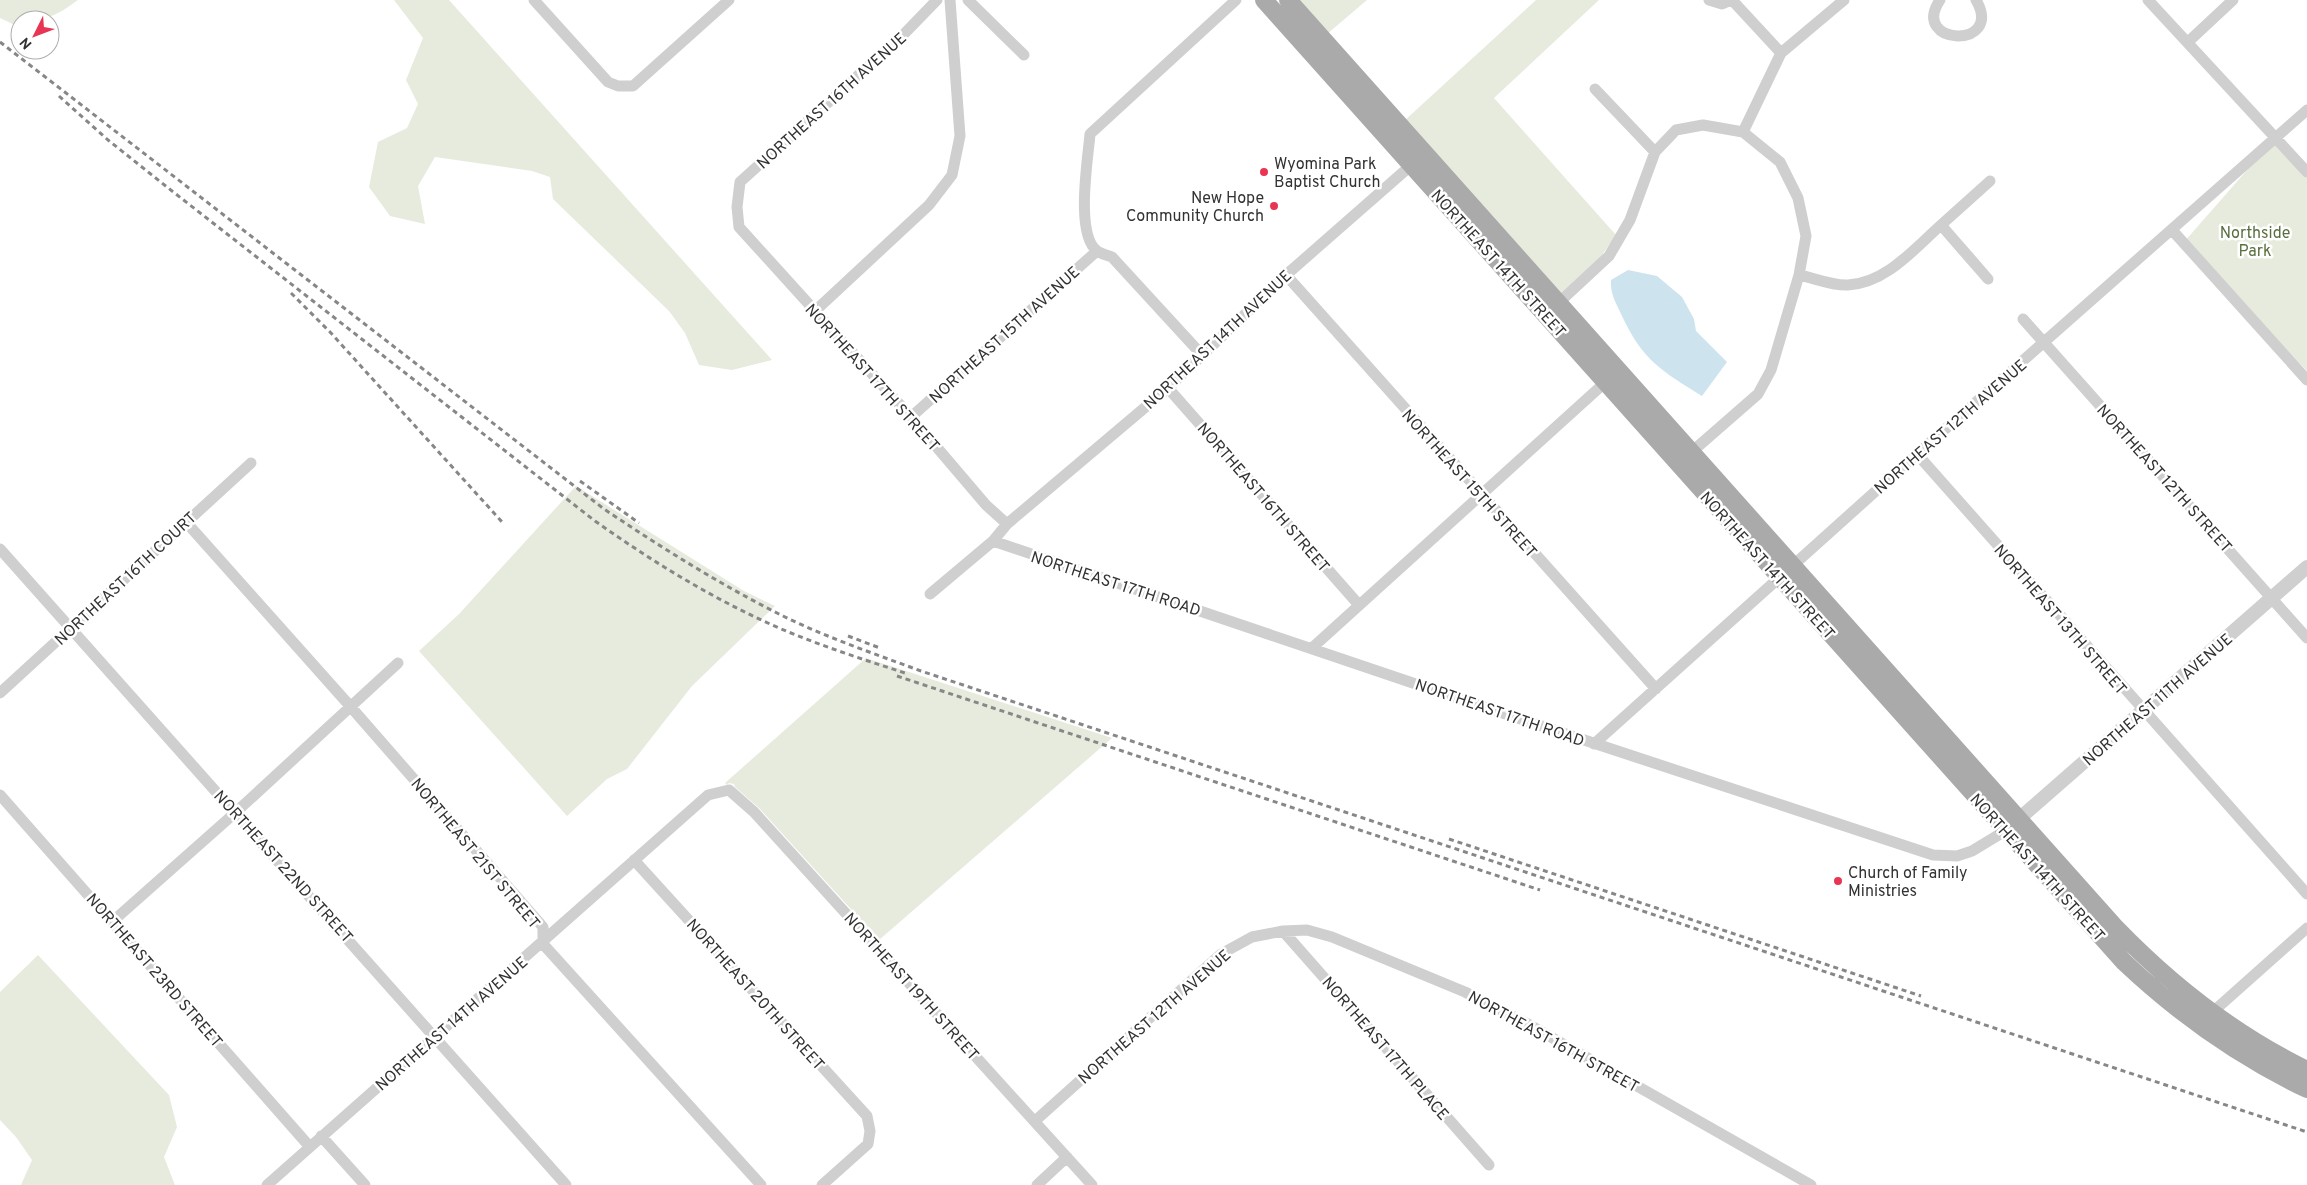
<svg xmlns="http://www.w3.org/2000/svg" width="2307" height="1185" font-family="Overpass,sans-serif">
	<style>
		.green { fill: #e6ebdd }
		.water { fill: #cde4ee }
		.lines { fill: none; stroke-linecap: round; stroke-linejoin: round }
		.minor { stroke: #cfcfcf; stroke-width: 11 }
		.tertiary { stroke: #cfcfcf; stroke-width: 14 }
		.primary { stroke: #aaa; stroke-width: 18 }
		.rail { stroke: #878787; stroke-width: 3; stroke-dasharray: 5 4; stroke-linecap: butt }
		.poi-dot { fill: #e73553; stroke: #fff; stroke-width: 2 }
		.labels { text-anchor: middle; stroke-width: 5; stroke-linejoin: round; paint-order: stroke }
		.street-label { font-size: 16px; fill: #323232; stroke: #fff }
		.poi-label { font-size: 16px; fill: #323232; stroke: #fff; text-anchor: start }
		.park-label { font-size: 16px; fill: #596f3e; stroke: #fff }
	</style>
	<rect width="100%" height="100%" fill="#fff"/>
	<path class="green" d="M0,0H78C56,16 48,20 20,20L19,27L0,18Z
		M394,0H449L772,360L732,370L699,365L685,333L669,311L553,199L550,177L532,171L435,157L418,186L425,224L390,216L369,187L378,142L407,128L418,104L406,80L423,38Z
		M1296,0H1367L1327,34Z
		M1536,0H1599L1494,98L1616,235L1600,258L1559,295L1404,121Z
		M2276,137L2307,172V371L2184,242Z
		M576,486L744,591L775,606L692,686L627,769L607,779L567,816L419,651L459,614Z
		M866,658L1112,738L879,940L759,808L735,787L734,784L729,783L727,785L725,783Z
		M38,955L169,1095L177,1127L164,1157L175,1185H21L32,1160L16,1137L0,1120V992Z"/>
	<path class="water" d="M1628,270L1657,276L1682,297L1694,319L1696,331L1727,362L1702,396C1662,371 1643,361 1622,316C1616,303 1610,294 1611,280Z"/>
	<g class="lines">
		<path class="minor" d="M534,0L608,82L618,86H633L729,0
			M968,0L1024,55
			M1709,0L1722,4L1731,0
			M1732,0L1781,53
			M1940,0C1909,46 2005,50 1976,0
			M2148,0L2307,172
			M2188,42L2233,0
			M1595,89L1655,152
			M2172,230L2307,380
			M1286,275L1656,689
			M1799,275C1814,278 1833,286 1848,285C1886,283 1914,249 1941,225
			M1988,279L1941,225L1990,181
			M1553,308L1609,256L1630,220L1655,152L1676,130L1703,125L1743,132L1781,53L1844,0
			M815,311L929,205L952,175L960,136L950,0
			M2023,319L2307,638
			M1202,355L1112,257C1107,255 1101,254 1097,251C1075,234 1088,159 1090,134L1236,0
			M1168,388L1359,605
			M911,417L1097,251
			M1917,454L2307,894
			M1687,456L1758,394L1771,370L1799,275L1806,236L1798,198L1780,162L1743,132
			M186,522L350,706L543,927V944L761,1185
			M1007,524L1168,388L1286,275L1416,161
			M993,541L1472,703L1933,855L1957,856L1972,851L2005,831
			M0,549L566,1185
			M930,594L993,541L1007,524L986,505L911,417L739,227L737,207L740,182L904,34L937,0
			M1312,648L1610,378
			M0,693L251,463
			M1594,744L1917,454L2307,110
			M0,795L310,1147
			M634,860L867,1116L870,1131L868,1144L822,1185
			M113,921L236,812L398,663
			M1283,931L1489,1165
			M2207,1017L2307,928
			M1035,1121L1221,954L1252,937L1283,931L1307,930L1332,937L1465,992L1528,1024L1811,1185
			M321,1136L365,1185
			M267,1185L708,795L729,790L754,812L1092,1185
			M1037,1185L1067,1157"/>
		<path class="tertiary" d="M2012,825L2307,567"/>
		<path class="primary" d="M1264,0L2124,962C2179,1014 2238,1056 2307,1089
			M1288,0L2115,927C2172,986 2233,1034 2307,1070"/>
		<path class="rail" d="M0,42L604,509C662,548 721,585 783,616C828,638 875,654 921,671L2307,1132
			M59,96L108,140L172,191L595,521C653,562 713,599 779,628C821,646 865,660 908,674
			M291,293L330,332L503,523
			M580,481L639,523
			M848,636L880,648
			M897,676L1540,890
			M1449,839L1921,996"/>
	</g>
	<g class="poi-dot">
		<circle cx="1264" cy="172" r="5"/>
		<circle cx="1274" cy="206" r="5"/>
		<circle cx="1838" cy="881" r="5"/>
	</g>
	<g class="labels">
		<g class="street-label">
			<text transform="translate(831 100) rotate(-42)" y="6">NORTHEAST 16TH AVENUE</text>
			<text transform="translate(1499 263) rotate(48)" y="6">NORTHEAST 14TH STREET</text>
			<text transform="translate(1004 334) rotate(-42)" y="6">NORTHEAST 15TH AVENUE</text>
			<text transform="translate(1217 339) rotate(-43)" y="6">NORTHEAST 14TH AVENUE</text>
			<text transform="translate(873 377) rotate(48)" y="6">NORTHEAST 17TH STREET</text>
			<text transform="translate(1950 426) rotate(-41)" y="6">NORTHEAST 12TH AVENUE</text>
			<text transform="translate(2165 478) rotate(48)" y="6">NORTHEAST 12TH STREET</text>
			<text transform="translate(1470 483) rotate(48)" y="6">NORTHEAST 15TH STREET</text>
			<text transform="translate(1264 497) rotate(49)" y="6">NORTHEAST 16TH STREET</text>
			<text transform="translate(1768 565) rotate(48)" y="6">NORTHEAST 14TH STREET</text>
			<text transform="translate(125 578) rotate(-43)" y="6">NORTHEAST 16TH COURT</text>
			<text transform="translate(1116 583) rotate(18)" y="6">NORTHEAST 17TH ROAD</text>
			<text transform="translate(2061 619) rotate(49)" y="6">NORTHEAST 13TH STREET</text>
			<text transform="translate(2157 699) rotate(-41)" y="6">NORTHEAST 11TH AVENUE</text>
			<text transform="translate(1500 712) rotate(19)" y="6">NORTHEAST 17TH ROAD</text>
			<text transform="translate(476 853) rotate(50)" y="6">NORTHEAST 21ST STREET</text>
			<text transform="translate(284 866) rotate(48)" y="6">NORTHEAST 22ND STREET</text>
			<text transform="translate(2038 867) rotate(48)" y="6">NORTHEAST 14TH STREET</text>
			<text transform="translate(155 970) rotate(49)" y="6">NORTHEAST 23RD STREET</text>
			<text transform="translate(912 986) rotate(48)" y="6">NORTHEAST 19TH STREET</text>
			<text transform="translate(756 994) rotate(48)" y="6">NORTHEAST 20TH STREET</text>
			<text transform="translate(1154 1016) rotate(-41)" y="6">NORTHEAST 12TH AVENUE</text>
			<text transform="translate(451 1023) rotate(-41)" y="6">NORTHEAST 14TH AVENUE</text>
			<text transform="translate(1554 1041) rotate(29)" y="6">NORTHEAST 16TH STREET</text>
			<text transform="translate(1386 1048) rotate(49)" y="6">NORTHEAST 17TH PLACE</text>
		</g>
		<g class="poi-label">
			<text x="1274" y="169">Wyomina Park<tspan x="1274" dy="18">Baptist Church</tspan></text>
			<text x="1264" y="203" text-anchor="end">New Hope<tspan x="1264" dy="18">Community Church</tspan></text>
			<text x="1848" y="878">Church of Family<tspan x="1848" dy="18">Ministries</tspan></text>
		</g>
		<g class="park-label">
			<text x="2255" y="238">Northside<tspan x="2255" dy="18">Park</tspan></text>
		</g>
	</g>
	<g transform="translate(35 35) rotate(228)"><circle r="24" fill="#ffffff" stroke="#adadad"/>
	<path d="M0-4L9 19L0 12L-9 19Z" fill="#e73553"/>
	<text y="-8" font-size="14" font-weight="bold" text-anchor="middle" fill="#323232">N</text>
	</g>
</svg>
